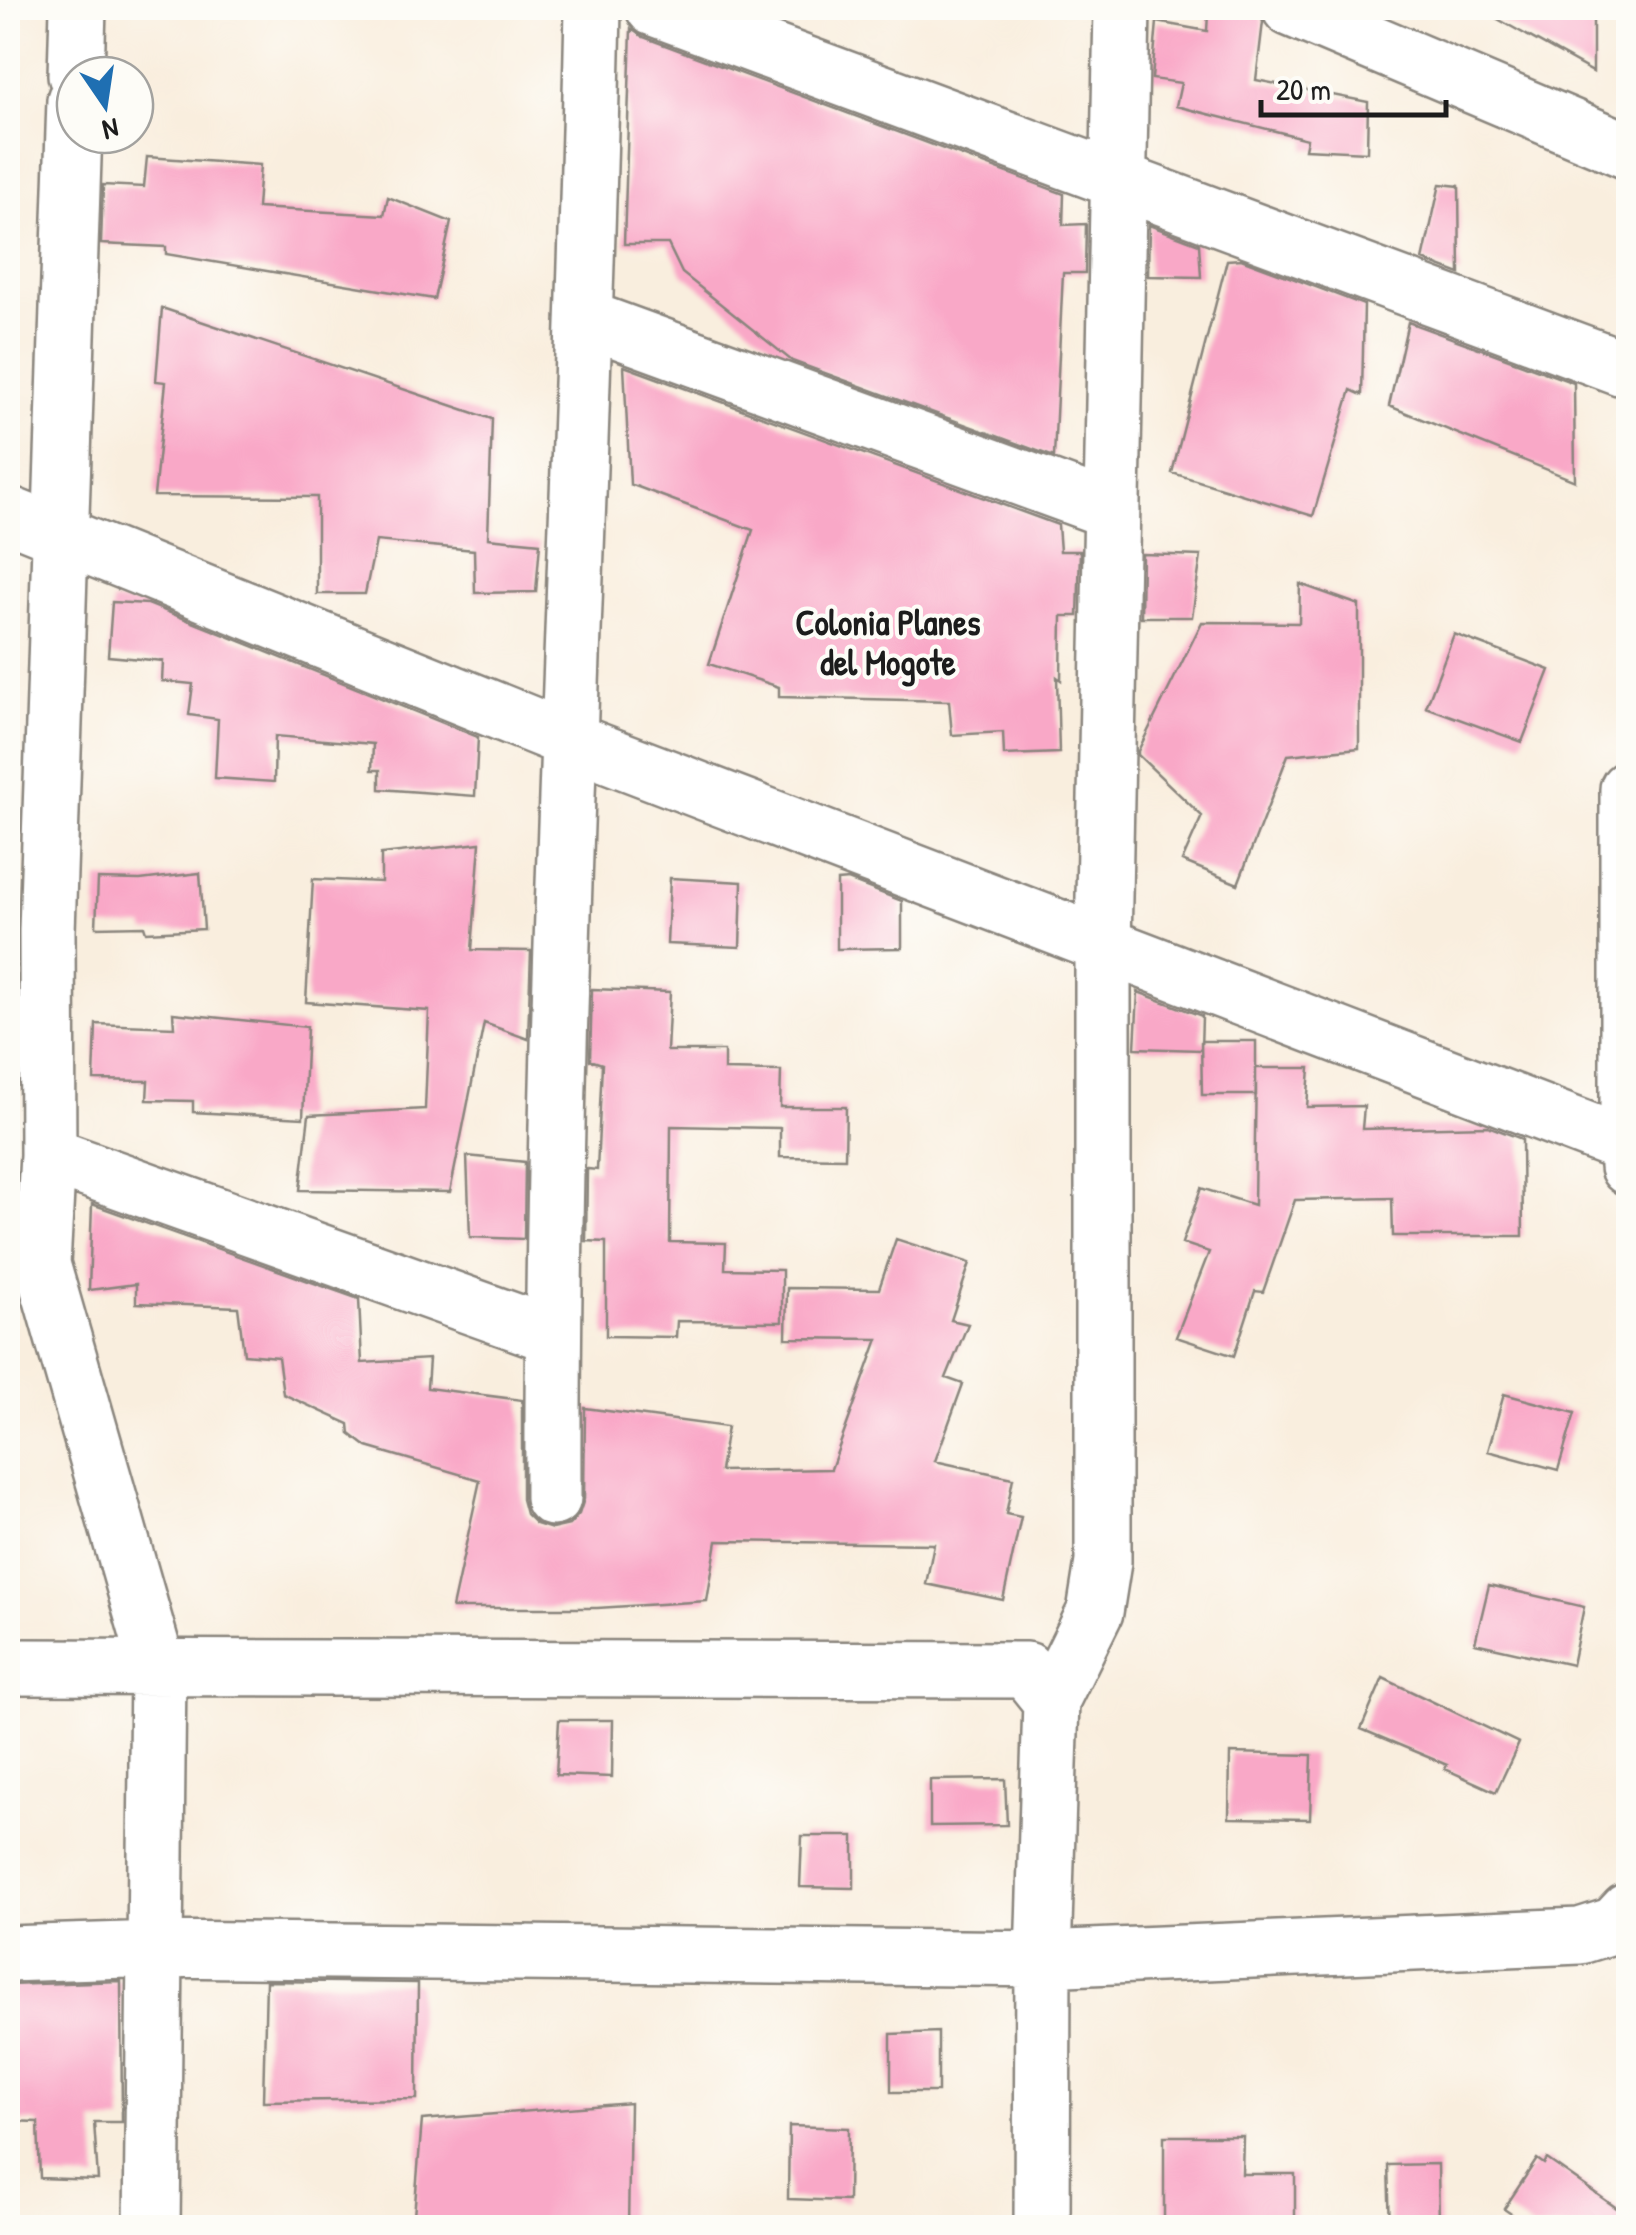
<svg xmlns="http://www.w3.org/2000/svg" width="1636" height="2235" font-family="'Patrick Hand',sans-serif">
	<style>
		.building { fill: #f9a8c7 }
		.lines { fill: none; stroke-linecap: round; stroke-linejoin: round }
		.minor-casing { stroke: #8a857d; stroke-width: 60 }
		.minor { stroke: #fff; stroke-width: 55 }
		.labels { text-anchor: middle; stroke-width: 8; stroke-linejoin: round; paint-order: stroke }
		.neighbourhood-label { font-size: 35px; font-weight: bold; fill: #1c1c1c; stroke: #fdfcf7 }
	</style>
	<rect width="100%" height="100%" fill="#fdfcf7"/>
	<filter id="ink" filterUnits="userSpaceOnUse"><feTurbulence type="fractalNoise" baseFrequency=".01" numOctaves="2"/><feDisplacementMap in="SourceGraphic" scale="20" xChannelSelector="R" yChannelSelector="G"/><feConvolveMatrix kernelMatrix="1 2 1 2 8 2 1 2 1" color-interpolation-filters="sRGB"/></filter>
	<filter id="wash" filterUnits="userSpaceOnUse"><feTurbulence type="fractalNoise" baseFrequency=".0048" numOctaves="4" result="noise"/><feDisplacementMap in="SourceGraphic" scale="40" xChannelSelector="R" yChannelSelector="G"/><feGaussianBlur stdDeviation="2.25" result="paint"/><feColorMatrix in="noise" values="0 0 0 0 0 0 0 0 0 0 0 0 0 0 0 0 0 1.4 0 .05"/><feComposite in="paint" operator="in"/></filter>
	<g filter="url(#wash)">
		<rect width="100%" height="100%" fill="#f9eede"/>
		<g id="blocks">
			<path class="building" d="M1478,8H1593V72Z
				M1208,14L1261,16L1263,22L1256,80L1368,102L1367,152L1305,149L1307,139L1176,106L1181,83L1152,79L1157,22L1207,31Z
				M631,29L643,37L1064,194L1063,225L1086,224L1085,273H1063L1054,457L792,361L682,273L668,244H624Z
				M147,157L260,165L257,208L384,215L388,197L451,222L434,299L166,254V247L101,244L103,185L144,187Z
				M1440,184L1459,186L1460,274L1423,260Z
				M1149,225L1199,244L1201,277L1148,276Z
				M1241,259L1364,305L1362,395L1351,390L1313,516L1172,473L1227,260Z
				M162,308L492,419L488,538L540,543L536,592L475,593L474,550L376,541L365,594H317V497L154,496L166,382L156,381Z
				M1408,322L1574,383L1575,481L1389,406Z
				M624,366L1058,525L1060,551H1080L1078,616H1062L1061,680L1057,677L1059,753L1004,755L1003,732L952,735L949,701L779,697V687L709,664L753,530L630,484Z
				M1142,554L1201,556L1192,617H1141Z
				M1300,584L1359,605V748L1288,755L1238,884L1182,861L1202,816L1138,755V751L1202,622L1299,623Z
				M112,602L148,604L478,737L475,796L380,789V770H372L373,744L275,736L274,782L215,778L218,719L189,715L193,684L162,681L163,661L108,656Z
				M1454,634L1550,670L1522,742L1426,707Z
				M480,843L472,950L531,951L528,1039L484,1023L450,1192L300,1190L309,1115L425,1109L429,1011L306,1002L313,879L381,882V854Z
				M200,873L204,929L146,932L144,926L96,927L98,879L140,880Z
				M670,878L742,882L740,947L667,944Z
				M848,880L902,901V948L837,949V881Z
				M592,989L670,992L667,1051H724V1070L781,1071L780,1107H846L845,1158L780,1157V1128L671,1126L670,1242L726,1243L725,1269L782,1270V1322L677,1321L676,1337L606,1336V1242L586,1241L587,1169L597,1170L602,1064L590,1060Z
				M1138,992L1202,1016L1201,1050L1135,1048Z
				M173,1013L307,1027L303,1118L193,1112V1101L147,1100L148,1081L94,1080L96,1024L174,1027Z
				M1201,1041H1256V1095H1202Z
				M1256,1068H1310L1307,1107L1364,1106L1362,1129L1488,1126L1522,1139L1523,1236H1393L1392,1198L1295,1200L1263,1292L1255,1291L1234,1356L1176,1337L1209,1252L1182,1243L1201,1188L1254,1205Z
				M467,1156L525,1162L524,1239L470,1237Z
				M92,1204L359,1299L362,1363L429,1359L427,1388L522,1400V1499L526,1514L536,1524L552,1529L569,1525L579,1514L584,1499L585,1408L727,1427L720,1471L831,1469L878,1339L786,1338L787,1288L879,1289L896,1239L970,1263L951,1320L968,1324L946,1378L963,1384L935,1461L1013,1478L1006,1514L1021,1517L1003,1600L926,1584L934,1544L717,1541L707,1601L597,1608H452L480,1480L367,1447L350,1434L349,1424L283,1394L278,1357L244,1354L238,1307L136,1303V1284L89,1290Z
				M1504,1394L1575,1413L1558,1470L1488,1451Z
				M1489,1585L1584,1607L1572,1665L1475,1643Z
				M1383,1678L1519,1743L1496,1792L1445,1769L1447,1765L1361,1729Z
				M559,1720H613L612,1777L556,1775Z
				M1230,1753L1312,1755L1310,1819L1229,1818Z
				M1005,1779L1007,1825L930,1826V1780Z
				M802,1836H854V1888L800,1887Z
				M121,1981L122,2122H94L98,2180L40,2178L38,2122L8,2121V1985Z
				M266,1981L418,1983L417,2099L263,2101Z
				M938,2032V2092H891V2034Z
				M630,2103L628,2228H413L422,2120Z
				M789,2126L849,2128L848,2201L788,2199Z
				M1164,2136H1243L1242,2174H1295V2228H1164Z
				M1537,2159L1544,2164L1547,2159L1628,2216V2228H1532L1504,2209Z
				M1438,2164L1439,2228H1390L1388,2165Z"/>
		</g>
	</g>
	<g filter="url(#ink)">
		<use href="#blocks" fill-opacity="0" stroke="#8a857d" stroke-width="2.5"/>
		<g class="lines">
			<g class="minor-casing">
				<path id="minor" d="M654,8L1628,370
					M1290,8L1628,151
					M76,75L78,8
					M75,100L47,931L48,1155L42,1264L158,1669L152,2228
					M587,319L1112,511
					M8,514L569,740L1628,1146
					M1628,789V1167
					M48,1155L552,1335
					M553,1498C551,1001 583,504 593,8
					M8,1667L1026,1670L1051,1701L1043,1959L1042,2228
					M1051,1701L1095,1612L1103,1562V946L1122,8
					M8,1954L157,1949L1043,1959L1580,1936L1615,1925L1628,1911"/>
			</g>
			<use href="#minor" class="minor"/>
		</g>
	</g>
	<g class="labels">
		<g class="neighbourhood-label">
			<text x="888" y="635">Colonia Planes<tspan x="888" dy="40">del Mogote</tspan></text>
		</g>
	</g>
	<rect width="1636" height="2235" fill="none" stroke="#fdfcf7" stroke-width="40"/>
	<g transform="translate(105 105) rotate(167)"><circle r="48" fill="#fdfcf7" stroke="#a3a29f" stroke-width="2.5"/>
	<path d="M0-8L18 38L0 25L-18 38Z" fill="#1f6fb2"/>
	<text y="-15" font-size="28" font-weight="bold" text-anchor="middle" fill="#1c1c1c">N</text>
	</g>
	<path d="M1261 100v15h185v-15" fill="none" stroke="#1c1c1c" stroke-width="5"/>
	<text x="1276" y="100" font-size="30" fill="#1c1c1c" stroke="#fdfcf7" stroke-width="8" paint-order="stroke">20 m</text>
</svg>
